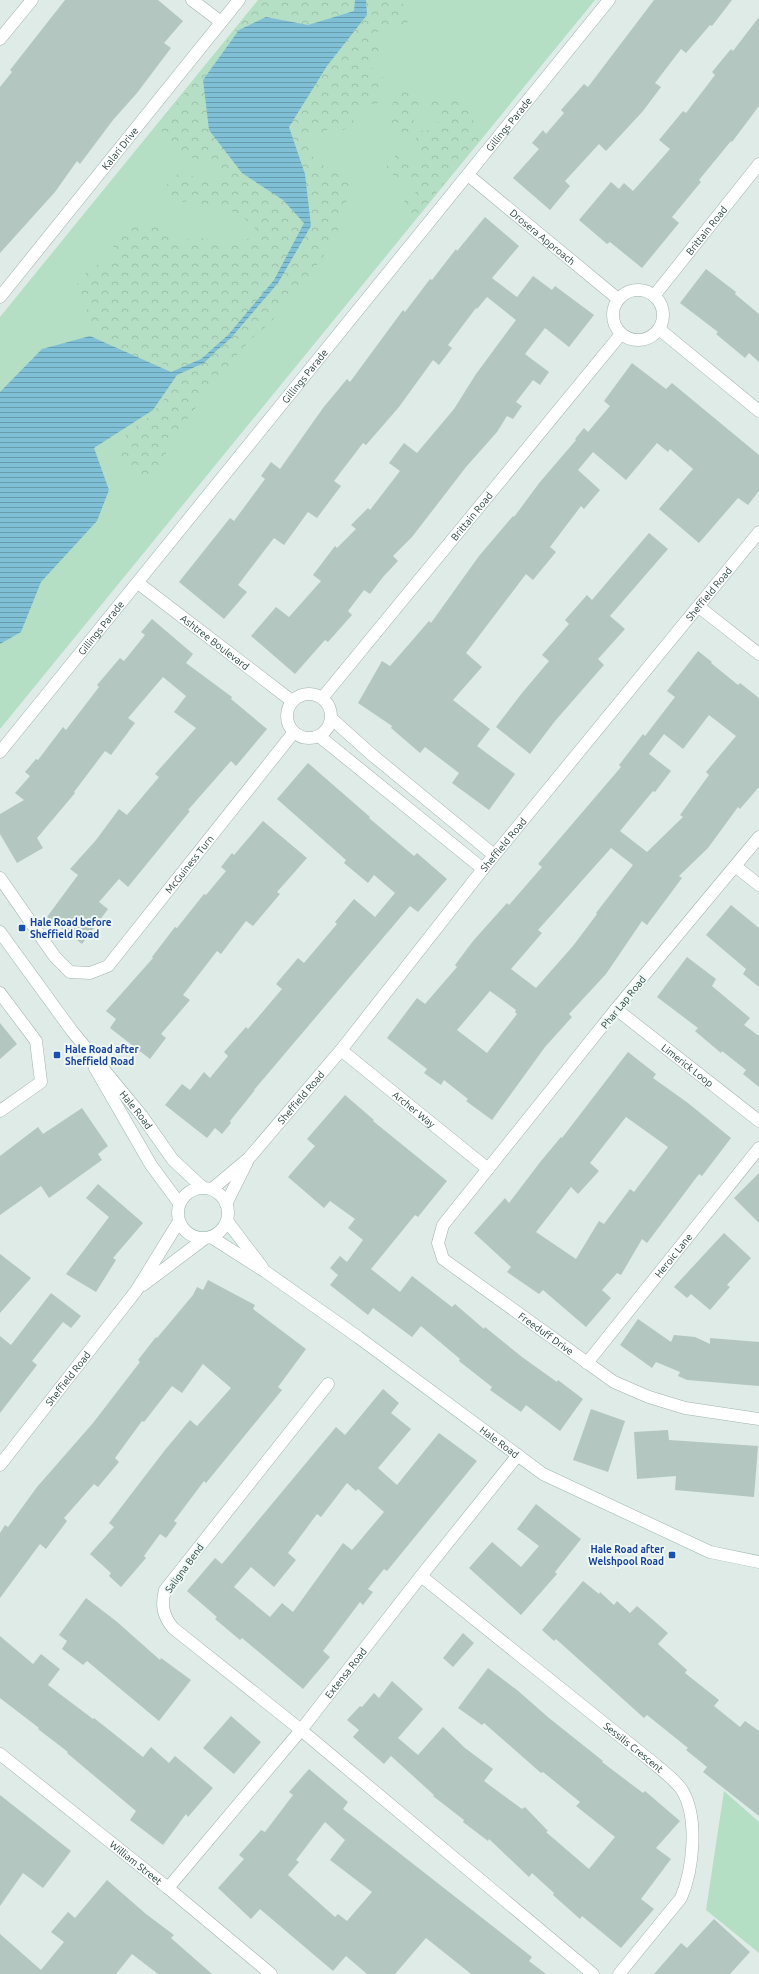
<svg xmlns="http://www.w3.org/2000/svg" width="759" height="1974" font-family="Ubuntu,sans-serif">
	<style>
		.green { fill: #b5dfc4 }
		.forest { fill: url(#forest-crowns) }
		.water { fill: url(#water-rules) }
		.building { fill: #b3c6c0; fill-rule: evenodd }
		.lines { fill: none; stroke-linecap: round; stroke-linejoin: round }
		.street-casing { stroke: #a1b3af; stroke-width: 13 }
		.secondary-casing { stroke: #9cb8b1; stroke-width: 13 }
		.street { stroke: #fff; stroke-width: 12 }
		.secondary { stroke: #fff; stroke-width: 12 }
		.transit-dot { fill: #1a4fb4; stroke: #eff8f4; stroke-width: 1.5 }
		.labels { text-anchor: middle; stroke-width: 4; stroke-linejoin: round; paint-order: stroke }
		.street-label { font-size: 10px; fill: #1e3c37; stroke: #eff8f4 }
		.transit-label { font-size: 10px; font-weight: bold; fill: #164399; stroke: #eff8f4; text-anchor: start }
	</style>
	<defs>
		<pattern id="forest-crowns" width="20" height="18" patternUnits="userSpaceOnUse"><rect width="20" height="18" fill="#b5dfc4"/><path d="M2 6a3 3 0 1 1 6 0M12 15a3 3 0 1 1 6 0" fill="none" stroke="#9bc0a9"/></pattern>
		<pattern id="water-rules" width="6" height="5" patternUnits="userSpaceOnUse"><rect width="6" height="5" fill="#80c0d6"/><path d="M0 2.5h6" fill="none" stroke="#689dae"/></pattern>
	</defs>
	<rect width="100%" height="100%" fill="#deebe7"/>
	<path class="green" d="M258,0H595L0,729V317Z
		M724,1791L759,1822V1953L706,1910Z"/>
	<path class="forest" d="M260,0H400L411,14L404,30C392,29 381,26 373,37L381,50L371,67L388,82L378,103L351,109L354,123L343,130L330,128L318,135L305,134C308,163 325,170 351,172L349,193L336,236L332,244L302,286L269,324L253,337L219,376L178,432L151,480L118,466C120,425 133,435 155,410C164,400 172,388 180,378L173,368L151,360L122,354L90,327L86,305L73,295C80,273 91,268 111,258L116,232L135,220L150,226L165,228L178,242L197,237L223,243L253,238L255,227C239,213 226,205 205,209L193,200L183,202L172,200L166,186L176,175L183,171L198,179L215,178L226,180L230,177L218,173L208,164L175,151L169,134L155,129Z
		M402,82L411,92L409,101C427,98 451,90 466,106C472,114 476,128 481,138L417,216L407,215L404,201L415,194L417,186L408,179L398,180L386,167L397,154L421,162L424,159L413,145L419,131L432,130L440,119L427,107L414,119L410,137L389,125V112Z"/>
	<path class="water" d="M355,0H366L367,15L327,66L289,127L305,174L311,226L278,283L231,338L215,352L204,363L177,375L153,410L94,448L109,490L97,521L41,582L21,632L0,644V392L42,349L90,336L171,372L201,359L228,335L274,280L304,223L283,200L242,173L209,130L203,80L239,30L266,17L308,25L354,11Z"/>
	<path class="building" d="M65,0H158L183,21L164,43L171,48L137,93L113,120L80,164L77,161L55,192L0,253V87L12,72L10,70Z
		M654,0H732L712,26L710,25L686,53L681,49L655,83L661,87L643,111L606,151L599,144L565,181L570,186L550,210L513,178L539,149L532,143L543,130L546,134L564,113L561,110L584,84L588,87Z
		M759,17V106L732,142L731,141L699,180L701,182L672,217L679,223L642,268L610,242L607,244L579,220L611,182L619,189L624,183L633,191L670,149L659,140L683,111L686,113L715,75L712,72L731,49L733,51Z
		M485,217L519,246L492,278L517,297L533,276L552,290L555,286L594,315L569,347L545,328L525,354L549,372L540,385L533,380L516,402L522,406L513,419L507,416L497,432L466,467L412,537L393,556L398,561L383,577L370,594L364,590L348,611L352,615L328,642L325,640L295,674L251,636L276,607L289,617L321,581L313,575L335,546L337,548L356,529L351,525L368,508L370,510L400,471L389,463L404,443L417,453L454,409L476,374L516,320L487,297L477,309L476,308L448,345L452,348L439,365L433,360L399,407L366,445L363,443L334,481L341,486L317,518L308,512L284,545L274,538L238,585L247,592L224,619L179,582L230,518L234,521L265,479L261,476L271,462L280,469L323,408L347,379L350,382L403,310L405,312L430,279L432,280L456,249L457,251Z
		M706,269L736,292L735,294L759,314V362L749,353L745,358L716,334L718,332L680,303Z
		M632,363L666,389L672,383L759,455V491L748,505L738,498L699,543L659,509L693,469L670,449L668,452L657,443L626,480L593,452L578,470L600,490L584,509L581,506L550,547L556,552L533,580L526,574L466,653L482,667L453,700L490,729L477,746L515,774L489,810L452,783L459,773L425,747L420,753L391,728L392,726L358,703L382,661L390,666L429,621L431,623L479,556L513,516L514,517L540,482L576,440L575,439L584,428L588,432L610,406L604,401Z
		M649,533L668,549L610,616L625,629L598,659L604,665L555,721L530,754L496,727L522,693L549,661L542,655L569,624L565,620L587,595L592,600Z
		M152,619L193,654L186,663L232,697L231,699L267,729L236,766L231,761L188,810L190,811L128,887L119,879L99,902L108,909L82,944L47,917L78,875L70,869L96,840L119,809L127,815L159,777L155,774L196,728L174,712L186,696L163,677L128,718L135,723L111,755L105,751L74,792L75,793L37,838L43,848L17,863L0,834V814L24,800L15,793L30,776L25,772L36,759L38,760L63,727L66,730L99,687L97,685L120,658L124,661L145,635L141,632Z
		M698,651L712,662L711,663L738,685L740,683L759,698V787L740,809L738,807L708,848L679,876L682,878L647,925L642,921L606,974L569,1014L572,1017L545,1047L492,1120L466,1101L468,1099L444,1080L441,1085L424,1073L427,1069L387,1038L417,998L425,1004L457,967L455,965L473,941L507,903L509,905L542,867L538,864L621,767L619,765L643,734L645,736L675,697L667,691ZM709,715L736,736L706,772L709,775L680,815L683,817L647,852L620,831L653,791L655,792L671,771L649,754L664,734L683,749ZM611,848L633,865L596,913L597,914L573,946L536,988L511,969L542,933L538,930ZM490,991L516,1010L515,1012L517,1014L487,1053L457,1030Z
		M308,763L370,817L369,818L414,856L417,853L447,879L418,912L410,906L254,1090H255L230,1121L231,1123L222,1134L215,1128L207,1138L165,1105L182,1084L190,1090L204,1072L210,1078L228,1056L224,1052L246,1027L248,1029L282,989L276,984L298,958L304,963L337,924L335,922L354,899L375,917L395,893L374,875L368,883L344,863L346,860L277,799Z
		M263,821L307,858L277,892L280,894L253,926L246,921L221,954L217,951L183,995L190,1000L161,1034L166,1038L150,1059L110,1028L116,1019L106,1011L153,958L152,957L175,927L177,928L204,894L206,895L226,871L221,867L232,853L234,855Z
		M731,905L759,928V987L743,974L746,969L706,935Z
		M687,957L716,979L712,986L750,1018L744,1025L759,1036V1087L743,1074L746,1070L722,1051L721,1053L695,1031L698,1028L657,997Z
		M0,1023L17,1044L0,1059Z
		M628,1052L656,1074L653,1078L688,1103L731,1138L702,1176L699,1174L647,1243L642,1239L621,1275L617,1273L602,1290L611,1298L586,1327L543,1290L539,1294L507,1272L511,1267L474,1233L505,1198L509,1203L541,1161L561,1137L562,1138ZM626,1117L668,1147L634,1192L630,1189L604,1224L599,1221L576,1259L536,1232L571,1187L578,1194L599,1171L590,1163Z
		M345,1095L374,1120L373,1121L447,1181L418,1217L415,1215L371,1269L400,1292L412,1276L452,1307L455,1304L484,1329L485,1327L522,1357L557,1382L558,1380L583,1399L560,1431L526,1405L521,1412L490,1390L492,1387L459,1361L460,1359L421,1326L412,1337L373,1308L368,1315L330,1285L338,1275L330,1268L340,1256L347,1262L363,1240L348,1228L355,1219L330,1201L324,1208L288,1177L315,1146L307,1139Z
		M82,1108L108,1146L98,1154L102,1160L49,1198L41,1186L0,1215V1156L38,1127L43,1134Z
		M759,1173V1223L734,1198Z
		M98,1184L143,1223L113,1258L116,1260L96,1292L66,1274L109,1217L86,1198Z
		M724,1233L751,1258L727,1285L730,1287L710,1310L691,1294L687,1298L674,1287Z
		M0,1254L31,1278L0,1313Z
		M208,1280L255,1305L253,1309L306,1349L278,1387L282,1390L206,1483L204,1481L174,1521L177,1523L166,1538L160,1534L144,1556L146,1558L121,1587L109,1576L111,1573L90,1554L114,1527L109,1523L165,1450L190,1420L197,1426L231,1388L203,1364L182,1393L172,1386L144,1422L142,1421L115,1458L119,1462L98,1487L94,1484L64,1518L67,1521L46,1549L40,1544L0,1598V1533L5,1525L8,1527L37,1487L93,1423L140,1362L138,1360L156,1337L157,1338L193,1295L197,1287L203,1290Z
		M51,1293L81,1316L71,1328L63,1322L32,1361L37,1365L0,1413V1336L11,1345Z
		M638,1319L671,1342L674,1335L695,1337L710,1344V1338L759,1342V1386L687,1380L678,1376L680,1372L656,1362L652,1368L620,1345Z
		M383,1389L399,1403L391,1413L411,1429L378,1468L397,1485L439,1433L477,1461L387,1571L384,1569L368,1589L373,1592L363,1605L360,1602L323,1651L330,1657L303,1689L242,1638L240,1640L215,1619L217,1617L187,1591L215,1558L222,1564L336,1427L345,1435ZM347,1483L356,1491L358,1489L384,1512L352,1550L343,1543L293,1612L282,1603L270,1617L234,1587L251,1567L274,1587L296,1560L288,1553L317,1514L321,1517Z
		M591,1409L625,1421L608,1472L573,1460Z
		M668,1430L669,1440L758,1446L754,1497L675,1490L676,1476L637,1479L634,1432Z
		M536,1504L581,1539L555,1572L557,1574L521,1615L469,1568L492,1542L521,1567L539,1546L517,1529Z
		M583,1581L599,1594L600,1592L614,1605L617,1601L630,1613L637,1606L668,1633L658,1644L687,1670L685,1673L719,1700L714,1706L740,1727L745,1721L759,1731V1816L703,1772L707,1767L686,1750L688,1748L647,1715L644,1718L556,1639L554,1641L542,1630Z
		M86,1598L116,1621L160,1660L161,1658L191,1680L159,1721L87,1661L83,1665L62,1649L67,1641L59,1635Z
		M463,1633L474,1643L453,1667L443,1658Z
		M0,1636L33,1664L41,1654L60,1669L48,1685L93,1719L94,1718L143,1757L151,1747L169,1763L175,1756L213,1788L188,1817L186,1814L163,1845L130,1820L136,1811L67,1753L68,1752L38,1729L39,1728L0,1698Z
		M488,1668L517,1690L549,1718L603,1761L602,1762L643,1793L645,1791L680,1821L656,1848L671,1859L641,1899L654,1909L621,1948L582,1916L580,1919L553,1895L554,1893L532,1873L529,1877L489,1839L488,1841L463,1822L464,1820L433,1796L434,1795L391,1756L384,1764L353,1737L359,1730L347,1720L360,1706L362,1707L374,1693L379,1698L392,1681L423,1709L398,1738L418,1755L443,1727L465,1748L493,1769L484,1781L522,1809L525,1807L548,1831L546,1832L589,1869L615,1837L576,1806L580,1802L543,1772L541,1773L484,1723L482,1725L458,1708Z
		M231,1716L261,1742L234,1774L203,1748Z
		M309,1769L348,1802L343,1809L532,1957L529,1961L546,1974H471L426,1938L395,1974H367L346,1956L333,1971L260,1909L251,1919L218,1888L244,1859L239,1855L261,1830L265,1832L293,1795L289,1792ZM325,1822L345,1840L330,1860L372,1892L347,1921L338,1914L335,1917L288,1875L299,1862L296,1860Z
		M0,1795L71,1851L43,1888L23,1873L0,1906Z
		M107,1880L146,1914L174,1935L171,1938L212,1974H158L132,1954L116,1974H0V1934L41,1970L64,1942L51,1932L68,1912L75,1918Z
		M714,1919L750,1952L730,1974H654L681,1943L687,1948Z"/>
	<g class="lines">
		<g class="street-casing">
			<g id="street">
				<path d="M192,0L221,22"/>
				<path d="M0,39L32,0"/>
				<path id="s1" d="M468,175L618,299"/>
				<circle cx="638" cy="315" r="25"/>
				<path id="s2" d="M654,296L759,164"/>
				<path id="s3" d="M0,297L239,0"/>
				<path d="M659,329L759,411"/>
				<path id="s4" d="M138,583L292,701"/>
				<path d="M699,607L759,654"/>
				<circle cx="309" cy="716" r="22"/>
				<path id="s5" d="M323,697L621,334"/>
				<path d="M332,719L371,754L494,855"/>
				<path d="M319,736L483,869"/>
				<path id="s6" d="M0,752L609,0"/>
				<path id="s7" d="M759,837L616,1009L443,1225L438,1243L443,1259L614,1382L649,1397L685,1408L759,1419"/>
				<path d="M735,866L759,885"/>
				<path id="s8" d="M0,878L55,957L70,972L90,973L108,966L294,732"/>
				<path d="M0,993L36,1041L41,1082L0,1111"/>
				<path id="s9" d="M616,1009L759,1121"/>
				<path id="s10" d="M341,1050L488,1169"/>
				<path id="s11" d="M212,1189L249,1158L341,1050L483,869L759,532"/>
				<path d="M226,1204L247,1162"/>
				<path d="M143,1285L204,1239"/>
				<path id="s12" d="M587,1363L759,1148"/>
				<path d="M328,1384L165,1590C161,1605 163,1616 173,1628L301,1730L593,1974"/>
				<path id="s13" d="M0,1465L136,1291L178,1223"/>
				<path id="s14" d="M421,1576L656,1765C664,1772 676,1781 682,1790C699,1818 693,1870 681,1898L619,1974"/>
				<path id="s15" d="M0,1754L168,1888L271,1974"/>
				<path id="s16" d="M168,1888L301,1730L421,1576L518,1455"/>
			</g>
		</g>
		<g class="secondary-casing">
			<g id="secondary">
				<path id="s17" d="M0,932L72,1031L142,1116L173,1160L202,1187"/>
				<path d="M95,1068L151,1165L179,1203"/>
				<circle cx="203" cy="1213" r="25"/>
				<path d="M227,1221L262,1267"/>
				<path id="s18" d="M211,1237L266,1272L358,1337L543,1474L710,1552L759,1562"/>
			</g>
		</g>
		<use href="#street" class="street"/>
		<use href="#secondary" class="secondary"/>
	</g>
	<g class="transit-dot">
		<rect x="18" y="924" width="8" height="8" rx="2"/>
		<rect x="53" y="1051" width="8" height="8" rx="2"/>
		<rect x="668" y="1551" width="8" height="8" rx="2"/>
	</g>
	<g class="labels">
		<g class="street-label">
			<text dy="4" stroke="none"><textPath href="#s6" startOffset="808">Gillings Parade</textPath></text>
			<text dy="4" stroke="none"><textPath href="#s3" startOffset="191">Kalari Drive</textPath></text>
			<text dy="4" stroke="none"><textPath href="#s2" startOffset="84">Brittain Road</textPath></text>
			<text dy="4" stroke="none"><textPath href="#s1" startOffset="97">Drosera Approach</textPath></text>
			<text dy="4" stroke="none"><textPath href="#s6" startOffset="484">Gillings Parade</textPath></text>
			<text dy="4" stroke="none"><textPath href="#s5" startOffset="234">Brittain Road</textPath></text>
			<text dy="4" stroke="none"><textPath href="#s11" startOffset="776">Sheffield Road</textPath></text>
			<text dy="4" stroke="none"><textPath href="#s6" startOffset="160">Gillings Parade</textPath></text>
			<text dy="4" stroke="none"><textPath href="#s4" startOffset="97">Ashtree Boulevard</textPath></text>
			<text dy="4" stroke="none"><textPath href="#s11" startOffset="452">Sheffield Road</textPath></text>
			<text dy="4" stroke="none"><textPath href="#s8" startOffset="287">McGuiness Turn</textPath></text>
			<text transform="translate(623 1002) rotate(-51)" y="4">Phar Lap Road</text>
			<text dy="4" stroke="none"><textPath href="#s9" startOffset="91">Limerick Loop</textPath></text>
			<text dy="4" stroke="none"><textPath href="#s11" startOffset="128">Sheffield Road</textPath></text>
			<text dy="4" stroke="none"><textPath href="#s10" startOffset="94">Archer Way</textPath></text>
			<text dy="4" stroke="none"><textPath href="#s17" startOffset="224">Hale Road</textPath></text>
			<text dy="4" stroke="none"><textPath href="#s12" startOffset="138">Heroic Lane</textPath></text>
			<text dy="4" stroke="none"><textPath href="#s7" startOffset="663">Freeduff Drive</textPath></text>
			<text dy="4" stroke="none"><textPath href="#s13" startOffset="110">Sheffield Road</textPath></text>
			<text dy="4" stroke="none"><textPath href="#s18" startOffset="354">Hale Road</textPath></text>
			<text transform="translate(184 1568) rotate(-54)" y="4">Saligna Bend</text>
			<text dy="4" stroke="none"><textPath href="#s16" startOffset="279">Extensa Road</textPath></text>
			<text dy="4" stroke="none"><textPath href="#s14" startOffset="273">Sessilis Crescent</textPath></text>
			<text dy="4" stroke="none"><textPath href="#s15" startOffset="174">William Street</textPath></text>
		</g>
		<g class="transit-label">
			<text x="30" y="926">Hale Road before<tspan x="30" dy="12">Sheffield Road</tspan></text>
			<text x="65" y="1053">Hale Road after<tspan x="65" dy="12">Sheffield Road</tspan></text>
			<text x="664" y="1553" text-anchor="end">Hale Road after<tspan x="664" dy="12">Welshpool Road</tspan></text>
		</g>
	</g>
</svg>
